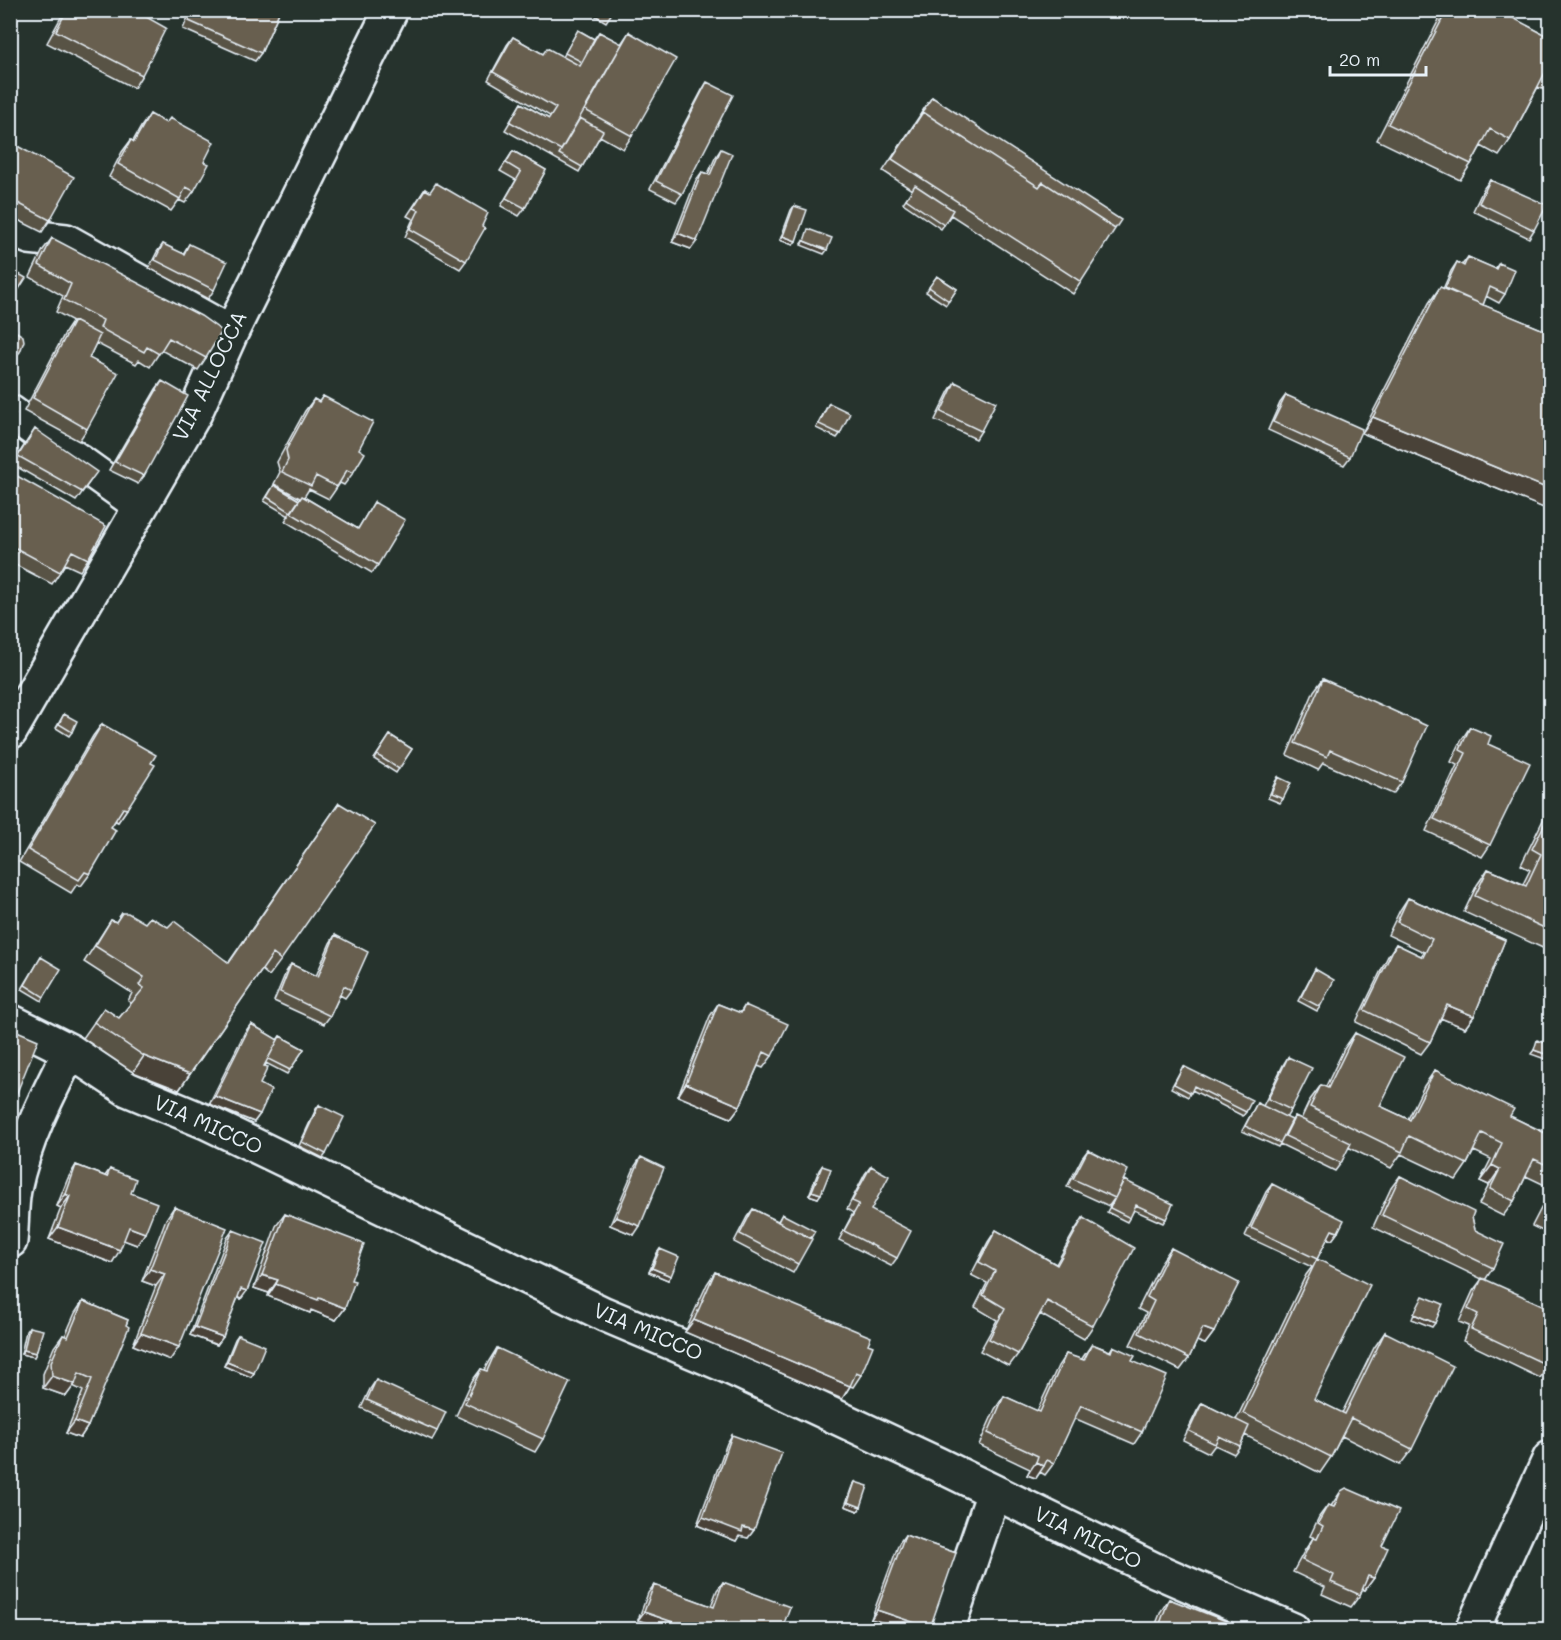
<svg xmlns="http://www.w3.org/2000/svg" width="1561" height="1640" font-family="Mali,sans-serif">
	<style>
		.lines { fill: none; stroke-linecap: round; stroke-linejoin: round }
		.minor-casing { stroke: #e8f1f8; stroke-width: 38 }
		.minor { stroke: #26332d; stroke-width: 33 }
		.wall { fill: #595245; stroke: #e8f1f8; stroke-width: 1.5 }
		.shaded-wall { fill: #484238; stroke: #e8f1f8; stroke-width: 1.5 }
		.building { fill: #675f50; stroke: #e8f1f8; stroke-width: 1.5 }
		.labels { text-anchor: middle; stroke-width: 4.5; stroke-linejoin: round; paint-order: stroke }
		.street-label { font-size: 21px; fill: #e8f1f8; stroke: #26332d }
	</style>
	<rect width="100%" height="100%" fill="#26332d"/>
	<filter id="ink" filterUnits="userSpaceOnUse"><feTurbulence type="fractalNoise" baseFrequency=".0167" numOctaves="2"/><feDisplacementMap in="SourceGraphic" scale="12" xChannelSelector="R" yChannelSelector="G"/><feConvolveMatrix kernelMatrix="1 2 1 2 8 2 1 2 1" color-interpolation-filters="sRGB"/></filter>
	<g filter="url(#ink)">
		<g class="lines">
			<g class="minor-casing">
				<path id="minor" d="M10,227L29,237L66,241L231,333
					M10,412L141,506
					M10,732L195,413L231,333L391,10
					M10,1021L70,1051L127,1089L206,1122L604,1314L727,1366L937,1464L1155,1570L1293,1630
					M10,1241C12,1225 11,1206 14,1190C24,1141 47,1096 70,1051
					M947,1630L994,1492
					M1472,1630L1550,1458"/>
			</g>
			<use href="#minor" class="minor"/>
		</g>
		<path class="wall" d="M65,10H134L142,75L134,88L47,43Z
			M191,10H280L261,53L255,61L183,29Z
			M586,10H614L606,22Z
			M1444,10H1498L1551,38V93L1538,87L1510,140L1499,156L1481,146L1471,164L1460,180L1377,140Z
			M578,30L594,39L599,32L621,44L629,32L632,136L623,149L600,136L579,172L505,130L521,103L549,119L550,116L488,80L507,45L513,37L543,54L563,57Z
			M707,82L682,194L676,202L650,189L702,90Z
			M932,97L1081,282L1073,294L951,215L941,229L903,203L912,190L883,171Z
			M150,114L204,162L194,191L185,203L179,200L171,211L109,177L122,152L131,140L133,141L141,127Z
			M10,142L50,220L42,232L10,216Z
			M721,149L691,249L672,242L696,180L702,172L708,174L715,158Z
			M513,151L546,170L525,208L519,216L501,206L516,180L500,171Z
			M1490,180L1534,230L1529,238L1473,211L1484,188Z
			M425,189L466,261L460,269L405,237L413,219L407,216Z
			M794,206L793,245L780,240L791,210Z
			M52,238L206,358L198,370L161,350L150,367L139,360L136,364L96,343L89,358L87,429L79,441L24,411L65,333L73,321L56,312L63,296L30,277L43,250Z
			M163,244L183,254L189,244L214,290L208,299L149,268L157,252Z
			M1468,257L1495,269L1499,263L1505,294L1499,303L1486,296L1483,305L1551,333V511L1362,433L1429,303L1440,287L1443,289L1451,271L1457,262L1462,265Z
			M937,276L957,289L946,305L926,292Z
			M162,381L144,476L138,484L109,470L156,389Z
			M955,382L981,431L976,439L935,420L949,391Z
			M1286,395L1350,457L1344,465L1268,430L1280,403Z
			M323,396L359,449L353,473L344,485L340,483L329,499L309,489L304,497L358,529L374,502L378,565L372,573L285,521L289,515V516L264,501L274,485L299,500L300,498L274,484L280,472L277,462L305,411L314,399L319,402Z
			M829,403L840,434L837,438L816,428Z
			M35,429L91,480L76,501L12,464Z
			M10,472L88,559L80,571L65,564L52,584L10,562Z
			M1323,679L1402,782L1393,794L1323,763L1318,770L1287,755L1314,691Z
			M64,714L72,732L69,736L56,728Z
			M102,724L127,809L118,822L115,821L111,827L90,874L81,886L77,884L71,893L19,862L93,736Z
			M1470,727L1488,744L1490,845L1482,857L1426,831L1457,765L1451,762L1462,739Z
			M390,735L412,749L396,773L374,759Z
			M1278,777L1283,799L1280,803L1268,798L1275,782Z
			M339,803L281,960L269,976L262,970L179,1090L133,1072L83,1038L104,1008L119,1018L131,1003L128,1001L132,993L84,962L111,920L116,922L122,913L229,962Z
			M1551,807V942L1545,949L1464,912L1477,885L1488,869L1523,884L1530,870L1521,865L1547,812Z
			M1408,898L1505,940L1474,1016L1465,1028L1441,1018L1430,1042L1421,1054L1356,1022L1388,956L1396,944L1421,956L1424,952L1388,935L1400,910Z
			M335,935L351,990L345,998L340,995L330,1016L324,1024L274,1001L286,972L291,964L316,976L330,943Z
			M41,957L44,997L42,1001L22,989Z
			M1315,969L1320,1007L1317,1011L1298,1001Z
			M718,1004L740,1013L745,1005L772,1056L763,1068L758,1066L740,1106L731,1118L678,1096L710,1016Z
			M251,1024L277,1040L280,1036L304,1049L287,1074L266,1063L260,1084V1114L254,1122L209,1104L245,1032Z
			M1355,1033L1380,1106L1408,1119L1424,1086L1435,1070L1510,1116L1546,1133L1551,1127V1188L1526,1176L1514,1201L1503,1216L1479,1204L1489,1185L1480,1181L1491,1159L1474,1151L1467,1164L1456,1180L1401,1154L1391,1168L1348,1147L1341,1163L1335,1171L1280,1144L1278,1147L1242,1131L1257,1103L1263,1106L1283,1065L1288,1057L1291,1110L1286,1118L1292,1120L1295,1116L1301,1119L1310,1100L1321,1085L1326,1086L1344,1049Z
			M1183,1066L1246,1112L1243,1116L1192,1090L1188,1097L1171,1088Z
			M319,1105L326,1154L323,1158L299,1146L316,1109Z
			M1088,1150L1120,1186L1166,1219L1163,1223L1134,1210L1127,1222L1107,1212L1114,1199L1109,1206L1067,1187L1082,1158Z
			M641,1157L634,1235L610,1225L635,1166Z
			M76,1165L105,1176L110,1169L131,1193L137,1245L124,1240L112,1263L49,1239L61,1208L57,1206L68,1178Z
			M822,1166L818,1198L809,1195L819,1170Z
			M871,1166V1210L897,1258L891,1266L839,1240L853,1213L847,1209L865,1174Z
			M1400,1176L1472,1217L1475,1230L1493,1268L1485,1280L1549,1366L1540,1378L1463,1341L1469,1326L1459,1322L1473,1291L1482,1279L1373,1227L1391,1188Z
			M1272,1184L1338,1232L1332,1240L1327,1239L1317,1259L1314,1399L1342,1413L1374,1348L1385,1332L1412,1449L1400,1465L1342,1436L1331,1457L1320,1473L1245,1435L1240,1446L1234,1454L1215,1445L1209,1453L1183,1440L1197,1411L1202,1403L1236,1420L1306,1275L1312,1267L1245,1236L1266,1192Z
			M1551,1189V1235L1532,1226Z
			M174,1207L170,1360L133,1345L156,1286L142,1281L166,1219Z
			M753,1209L778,1221L782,1214L798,1264L793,1273L734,1242L747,1217Z
			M285,1214L351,1280L345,1308L336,1320L311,1310L310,1313L268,1296L269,1293L254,1288L276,1226Z
			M1083,1218L1093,1326L1084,1339L1040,1314L1018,1354L1009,1366L980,1351L997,1320L975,1307L987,1283L971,1275L988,1242L996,1230L1056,1264L1075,1230Z
			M233,1230L241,1299L238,1298L217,1345L190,1335L227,1238Z
			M1171,1248L1214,1332L1205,1344L1197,1341L1189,1358L1180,1370L1130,1345L1146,1313L1138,1309L1162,1261Z
			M660,1249L668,1280L649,1272L657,1253Z
			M715,1272L868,1344L861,1375L853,1387L850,1386L842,1399L685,1332L707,1284Z
			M83,1301L128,1320L88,1426L80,1438L66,1433L83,1391L73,1386L66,1396L43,1388V1374L54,1347L63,1335L65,1336L75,1313Z
			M29,1327L36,1353L34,1357L21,1354L26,1331Z
			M238,1335L254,1373L251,1377L224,1366L235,1339Z
			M1092,1344L1110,1351L1113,1346L1132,1361L1142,1432L1134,1444L1074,1418L1054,1463L1045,1475L1040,1472L1036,1478L1027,1475L1030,1469L979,1445L995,1409L1004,1396L1037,1411L1058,1366L1066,1354L1081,1360Z
			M497,1348L543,1439L535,1452L456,1416L472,1381L481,1369L484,1370L489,1361Z
			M376,1380L437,1431L432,1440L361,1408L370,1389Z
			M732,1435L754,1530L748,1538L739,1536L736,1541L697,1525L727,1443Z
			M855,1482L861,1507L858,1511L845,1506L852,1486Z
			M1341,1491L1382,1546L1374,1578L1365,1590L1362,1589L1360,1595L1351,1607L1322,1594L1325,1587L1293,1572L1305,1550L1313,1538H1315L1310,1536L1319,1517L1328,1505L1331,1506Z
			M905,1535L956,1553L871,1619L899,1543Z
			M723,1582L782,1629L638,1620L648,1593L654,1585L711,1606L717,1590Z
			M1169,1599L1243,1629H1154L1161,1611Z"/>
		<path class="shaded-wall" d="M678,233L697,241L691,249L672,242Z
			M783,236L796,241L793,245L780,240Z
			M804,241L827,250L824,254L801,245Z
			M1373,417L1551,490V511L1362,433Z
			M123,808L127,809L118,822L115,820Z
			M1447,1005L1474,1016L1465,1028L1438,1017Z
			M1534,1050L1551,1056L1548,1060L1531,1054Z
			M144,1056L190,1074L179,1090L133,1072Z
			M686,1083L740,1106L731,1118L678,1096Z
			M215,1096L260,1114L254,1122L209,1104Z
			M1492,1165L1500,1169L1489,1185L1480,1181Z
			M812,1191L821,1194L818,1198L809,1195Z
			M66,1194L70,1196L61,1208L57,1206Z
			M616,1217L640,1226L634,1235L610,1225Z
			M58,1227L120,1250L112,1263L49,1239Z
			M129,1227L145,1233L137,1245L121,1239Z
			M1332,1230L1338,1232L1332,1240L1326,1238Z
			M652,1268L671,1276L668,1280L649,1272Z
			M150,1269L165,1274L156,1286L142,1281Z
			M262,1275L278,1280L269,1293L254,1288Z
			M276,1284L319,1298L345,1308L336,1320L311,1310L310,1313L268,1296Z
			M241,1289L247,1291L241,1299L236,1297Z
			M1414,1314L1435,1323L1432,1327L1412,1319Z
			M694,1320L850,1386L842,1399L685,1332Z
			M195,1327L223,1337L217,1345L190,1335Z
			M1203,1328L1214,1332L1205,1344L1194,1340Z
			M141,1333L179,1347L170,1360L133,1345Z
			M24,1350L36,1353L34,1357L21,1354Z
			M227,1362L254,1373L251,1377L224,1366Z
			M52,1376L75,1384L66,1396L43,1388Z
			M75,1421L88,1426L80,1438L66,1433Z
			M1036,1462L1044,1466L1036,1478L1027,1475Z
			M848,1502L861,1507L858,1511L845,1506Z
			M703,1517L743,1527L754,1530L748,1538L739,1536L736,1541L697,1525Z
			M1368,1576L1374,1578L1365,1590L1360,1588Z
			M877,1610L930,1628L929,1629H904L871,1619Z
			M644,1612L693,1629H665L638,1620Z"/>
		<path class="building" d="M67,10H134L166,28L142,75L56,31Z
			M194,10H280L261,53L189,21Z
			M1447,10H1498L1551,38V71L1547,69L1510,140L1490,129L1471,164L1388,124Z
			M578,30L594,39L582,62L565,53Z
			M599,32L622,44L561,150L510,122L521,103L549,119L556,108L493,72L513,37L543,54L547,48L580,66Z
			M629,32L676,59L632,136L585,110Z
			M707,82L733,95L682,194L656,181Z
			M932,97L1121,220L1115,229L1043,182L1039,187L923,112L920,115Z
			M923,112L1039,187L1043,182L1115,229L1081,282L892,159Z
			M150,114L166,123L170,118L214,142L204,162L209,164L194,191L186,187L180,199L118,164L131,140L134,142Z
			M580,118L603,131L582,167L559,154Z
			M10,142L74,177L50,220L10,199Z
			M721,149L732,154L697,241L678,233L702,172L710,175Z
			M513,151L546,170L525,208L506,198L521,172L506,163Z
			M1490,180L1547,205L1534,230L1479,203Z
			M436,183L488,213L482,226L485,228L466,261L410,229L419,210L413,208L425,189L430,192Z
			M915,185L953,210L944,225L906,199Z
			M794,206L807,210L796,241L783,236Z
			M808,229L832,238L827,250L804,241Z
			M52,238L201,316L222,331L206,358L169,338L159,354L147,347L144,352L100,328L103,320L64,300L71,284L39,265Z
			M163,244L184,254L189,244L227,262L214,290L155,260Z
			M10,245L16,248L10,259Z
			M1468,257L1496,269L1499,263L1515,270L1505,294L1490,287L1483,305L1445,288L1457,262L1464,266Z
			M10,269L26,278L10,303Z
			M937,276L957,289L949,301L929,287Z
			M1440,287L1551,333V490L1373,417Z
			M74,321L100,335L89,358L118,373L87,429L33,398Z
			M10,328L23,336L24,341L20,352L10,361Z
			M162,381L188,396L144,476L115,462Z
			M955,382L996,402L981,431L941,412Z
			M1286,395L1362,429L1350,457L1273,422Z
			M323,396L373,422L359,449L365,453L353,473L347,470L337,487L316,476L311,486L282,472L288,460L286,450L314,399L319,402Z
			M829,403L850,413L840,434L819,424Z
			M10,411L15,414L10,422Z
			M35,429L97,472L82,492L18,456Z
			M10,472L106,526L88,559L72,551L60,572L10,545Z
			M274,485L299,500L291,512L267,497Z
			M302,496L358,529L374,502L405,520L378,565L291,513Z
			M1323,679L1427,726L1402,782L1330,750L1327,757L1295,743Z
			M64,714L77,721L72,732L59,724Z
			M102,724L156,755L151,763L155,765L127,809L123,808L111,827L116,830L90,874L85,872L79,880L28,850Z
			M1470,727L1491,736L1488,744L1530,763L1490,845L1434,819L1466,753L1460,750Z
			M390,735L412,749L399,769L377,755Z
			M1278,777L1291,783L1283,799L1271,794Z
			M339,803L375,825L281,960L273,954L190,1074L144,1056L94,1022L104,1008L119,1018L144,988L139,985L144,977L95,946L111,920L116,922L122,913H128L145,923L150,917L168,927L174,921L229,963Z
			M1551,811V931L1475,896L1488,869L1526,886L1541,854L1532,849Z
			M1408,898L1505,940L1474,1016L1447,1005L1430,1042L1364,1010L1396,944L1423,957L1432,939L1397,922Z
			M335,935L368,952L351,990L344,986L330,1016L280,992L291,964L318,977Z
			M41,957L61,969L44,997L25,985Z
			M1315,969L1334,980L1320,1007L1301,997Z
			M718,1004L741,1013L745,1005L788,1024L772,1056L764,1052L740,1106L686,1083Z
			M251,1024L278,1040L264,1066L268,1067L260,1084L271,1090L260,1114L215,1096Z
			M10,1028L38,1040L14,1100L10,1098Z
			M1355,1033L1404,1057L1380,1106L1410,1120L1435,1070L1514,1109L1510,1116L1547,1134L1551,1127V1167L1534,1159L1514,1201L1490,1189L1500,1169L1492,1165L1502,1143L1482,1133L1467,1164L1409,1136L1402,1152L1310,1107L1321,1085L1328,1088Z
			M280,1036L304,1049L290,1070L268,1059Z
			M1537,1040L1551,1045V1056L1534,1050Z
			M1288,1057L1312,1068L1291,1110L1268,1099Z
			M1183,1066L1252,1100L1246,1112L1194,1086L1191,1093L1174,1084Z
			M1257,1103L1292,1120L1280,1143L1245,1126Z
			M319,1105L344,1117L326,1154L302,1142Z
			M1295,1116L1351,1143L1341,1163L1285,1136Z
			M1088,1150L1128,1170L1115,1198L1073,1179Z
			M641,1157L664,1168L640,1226L616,1217Z
			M76,1165L107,1177L110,1169L136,1179L131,1193L157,1203L145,1233L129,1227L120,1250L58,1227L70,1196L66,1194Z
			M822,1166L831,1169L821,1194L812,1191Z
			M871,1166L889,1176L871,1210L911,1231L897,1258L844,1231L859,1204L852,1201Z
			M1400,1176L1474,1212L1472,1217L1475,1230L1504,1244L1493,1268L1382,1215Z
			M1124,1180L1173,1204L1166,1219L1136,1205L1130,1218L1110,1208Z
			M1272,1184L1344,1220L1338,1232L1332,1230L1317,1259L1251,1228Z
			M1551,1195V1214L1543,1210Z
			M174,1207L227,1228L179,1347L141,1333L165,1274L150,1269Z
			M753,1209L812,1239L798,1264L740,1234Z
			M285,1214L364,1244L351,1280L355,1281L345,1308L319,1298L318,1300L276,1284L278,1280L262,1275Z
			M782,1214L815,1231L811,1238L778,1222Z
			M1083,1218L1134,1248L1093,1326L1047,1301L1018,1354L989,1339L1005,1308L983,1295L995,1271L979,1262L996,1230L1057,1265Z
			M233,1230L266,1243L247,1291L241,1289L223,1337L195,1327Z
			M1171,1248L1239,1283L1214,1332L1203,1328L1189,1358L1139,1333L1154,1301L1147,1297Z
			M660,1249L679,1257L671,1276L652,1268Z
			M1317,1259L1370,1285L1314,1399L1345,1414L1385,1332L1453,1366L1412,1449L1351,1418L1331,1457L1243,1413Z
			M715,1272L871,1337L868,1344L873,1346L861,1375L856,1373L850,1386L694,1320Z
			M1482,1278L1551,1309V1362L1549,1366L1471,1329L1478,1314L1468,1309Z
			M1423,1296L1443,1304L1435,1323L1414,1314Z
			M83,1301L128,1320L126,1325L129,1327L88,1426L75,1421L92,1379L79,1373L75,1384L52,1376L51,1362L63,1335L68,1337Z
			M29,1327L43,1330L36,1353L24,1350Z
			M238,1335L265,1346L254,1373L227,1362Z
			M1092,1344L1111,1352L1113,1346L1135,1356L1132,1361L1167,1376L1142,1432L1081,1405L1054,1463L1047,1460L1044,1466L1036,1462L1038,1456L988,1433L1004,1396L1040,1412L1066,1354L1084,1360Z
			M497,1348L570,1382L543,1439L465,1403L481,1369L487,1371Z
			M376,1380L446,1412L437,1431L367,1400Z
			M1202,1403L1249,1426L1240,1446L1219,1436L1215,1444L1189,1431Z
			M732,1435L782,1453L754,1530L743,1527L742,1532L703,1517Z
			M855,1482L868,1486L861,1507L848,1502Z
			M1346,1488L1399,1511L1382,1546L1388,1548L1374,1578L1368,1576L1360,1595L1331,1582L1334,1575L1302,1560L1313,1538L1317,1539L1323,1526L1318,1523L1328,1505L1334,1507L1341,1491Z
			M905,1535L956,1553L930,1628L877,1610Z
			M723,1582L790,1607L782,1629H693L644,1612L654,1585L714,1607Z
			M1169,1599L1244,1628L1243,1629H1158Z"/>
	</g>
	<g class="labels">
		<g class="street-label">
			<text transform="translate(210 376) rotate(-64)" y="7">VIA ALLOCCA</text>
			<text transform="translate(208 1125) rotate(24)" y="7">VIA MICCO</text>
			<text transform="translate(648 1332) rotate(23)" y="7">VIA MICCO</text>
			<text transform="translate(1088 1538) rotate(26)" y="7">VIA MICCO</text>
		</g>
	</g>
	<rect width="1561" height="1640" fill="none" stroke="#26332d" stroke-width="36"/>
	<rect x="18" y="18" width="1525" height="1604" fill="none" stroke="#e8f1f8" stroke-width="2" filter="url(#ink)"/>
	<path d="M1330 66v9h96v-9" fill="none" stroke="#e8f1f8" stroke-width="3"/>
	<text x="1339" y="66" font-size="18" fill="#e8f1f8" stroke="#26332d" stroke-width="4.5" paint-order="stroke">20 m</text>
</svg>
